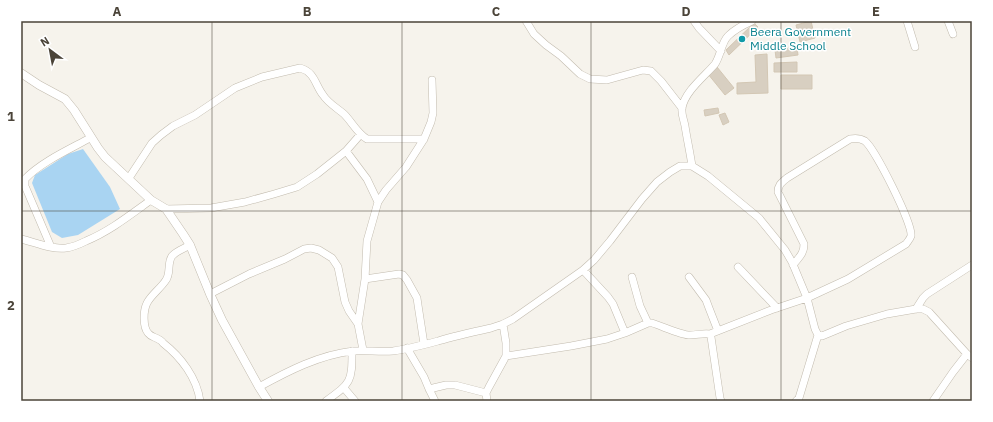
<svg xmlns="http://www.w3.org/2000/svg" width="993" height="422" font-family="'IBM Plex Sans',sans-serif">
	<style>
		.water { fill: #a9d4f2 }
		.building { fill: #d8cfc1; stroke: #d3c7b4 }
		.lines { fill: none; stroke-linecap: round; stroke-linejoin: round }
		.minor-casing { stroke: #c2bbae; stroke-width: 8 }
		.tertiary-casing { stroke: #c2bbae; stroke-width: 9 }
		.minor { stroke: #fff; stroke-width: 7 }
		.tertiary { stroke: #fff; stroke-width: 8 }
		.grid { fill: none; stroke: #4b4439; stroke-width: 1; stroke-opacity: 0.55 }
		.culture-dot { fill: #0f9aa8; stroke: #fff; stroke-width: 1.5 }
		.labels { text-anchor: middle; stroke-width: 3; stroke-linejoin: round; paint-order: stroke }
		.culture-label { font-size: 12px; fill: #0d838f; stroke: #fff; text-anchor: start }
		.neatline { fill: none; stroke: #4b4439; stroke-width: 1.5 }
		.grid-label { font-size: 13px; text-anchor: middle; font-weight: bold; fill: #4b4439 }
	</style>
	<rect width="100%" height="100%" fill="#f6f3ec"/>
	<path class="water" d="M83,149L110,187L120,209L78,235L62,238L52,232L32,183L35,175L68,154Z"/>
	<path class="building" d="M811,21L815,38L800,42L796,25Z
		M754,23L758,27L729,55L726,50Z
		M797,47L798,55L776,58L775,50Z
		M767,54L768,93L737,94V83L756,82L755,55Z
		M797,62V72H774V63Z
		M717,67L734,88L725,95L708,74Z
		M781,75H812V89H781Z
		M718,108L719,113L705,116L704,110Z
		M725,113L729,122L723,125L719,115Z"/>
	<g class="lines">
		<g class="minor-casing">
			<path id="minor" d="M526,21L534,34L546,45L561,56L580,74L590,79L607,80L643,70L651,71L661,81L682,108
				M694,21L699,28L721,51
				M907,21L915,47
				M948,21L953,34
				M346,151L367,179L378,202
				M692,166C690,152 687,139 685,126C684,120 681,114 682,108C685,91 705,76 715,64C721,55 721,43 728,36C735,29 743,25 752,21
				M129,178L152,143L161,135L173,126L195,115L235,88L262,77L300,68C315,72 315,85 323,95C328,103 337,108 344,114C352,122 357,133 367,139H424
				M166,209L211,208L245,202L274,194L297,187L317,174L346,151L360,135
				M21,239C34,242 52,250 66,248C73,247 80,244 86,241C110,231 130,215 151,200
				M190,245C185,248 176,251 172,256C167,263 171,273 166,280C161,288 151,295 147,303C143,311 143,327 148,333C151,337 155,337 158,339C160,340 162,341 163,343C181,357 197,378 200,401
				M51,247L25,186V179C41,162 70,149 90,138
				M738,267L777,308
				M583,270L608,297L613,304L625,333
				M632,277L640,306L648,323
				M689,277L706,300L709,308L718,331
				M365,279L399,274L403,275L407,280L417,298L418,305L424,344
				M210,294L249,274L285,259L304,249L311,248L319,250L332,258L338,267L345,302L349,311L358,324
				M916,309L923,298L927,294L972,265
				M710,334L771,310L807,298L848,279L906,244C908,241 910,239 911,236C913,224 875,149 865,141C860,138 855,138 850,139L787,178C781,183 778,185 778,192L804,244C804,254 799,257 793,265
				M407,348L424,377L429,389L435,401
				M363,350L358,324L365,279L367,241L378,202L386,190L406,167L424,139L431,122L433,113L432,80
				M506,356L571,346L607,339L625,333L648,323H652C662,326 681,335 690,335C697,335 703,333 710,334L711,337L720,398L721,401
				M259,387C288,371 319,355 353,351C366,350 379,352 393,351C408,349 423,345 438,341C455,336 473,332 491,328L503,324L513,319L583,270L594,260L610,241L642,199L657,182L670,172L680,166H692L708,176L759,218L785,250L792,262L807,298L815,329L818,335L822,336L846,326L887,314L916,309H923L929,312L967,354L972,358
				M344,388L355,401
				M429,389L446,385H455L486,393
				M326,401C351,383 352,382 352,351
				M487,401L486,393L489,387L506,356V343L503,324
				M796,401L799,398L818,335
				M933,401L953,372L967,354"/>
		</g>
		<g class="tertiary-casing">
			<path id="tertiary" d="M21,73L39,85L65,99L74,110L98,148L105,157L151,200L166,209L183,234L190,245L210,294L222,320L259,387L268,401"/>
		</g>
		<use href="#minor" class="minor"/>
		<use href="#tertiary" class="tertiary"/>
	</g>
	<path class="grid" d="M212,21V401M402,21V401M591,21V401M781,21V401M21,211H972"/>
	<circle class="culture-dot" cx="742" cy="39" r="4"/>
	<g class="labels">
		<g class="culture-label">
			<text x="750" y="36">Beera Government<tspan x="750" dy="14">Middle School</tspan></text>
		</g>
	</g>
	<rect width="993" height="422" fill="none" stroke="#ffffff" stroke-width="44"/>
	<g transform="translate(50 50) rotate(328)" stroke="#ffffff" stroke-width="3" paint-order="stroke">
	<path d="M0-3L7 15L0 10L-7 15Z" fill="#4b4439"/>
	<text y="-6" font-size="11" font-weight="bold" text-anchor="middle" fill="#4b4439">N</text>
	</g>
	<rect x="22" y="22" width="949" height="378" class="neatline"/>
	<g class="grid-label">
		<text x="117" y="16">A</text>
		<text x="307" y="16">B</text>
		<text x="496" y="16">C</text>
		<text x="686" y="16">D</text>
		<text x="876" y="16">E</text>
		<text x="11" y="121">1</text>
		<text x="11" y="310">2</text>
	</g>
</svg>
